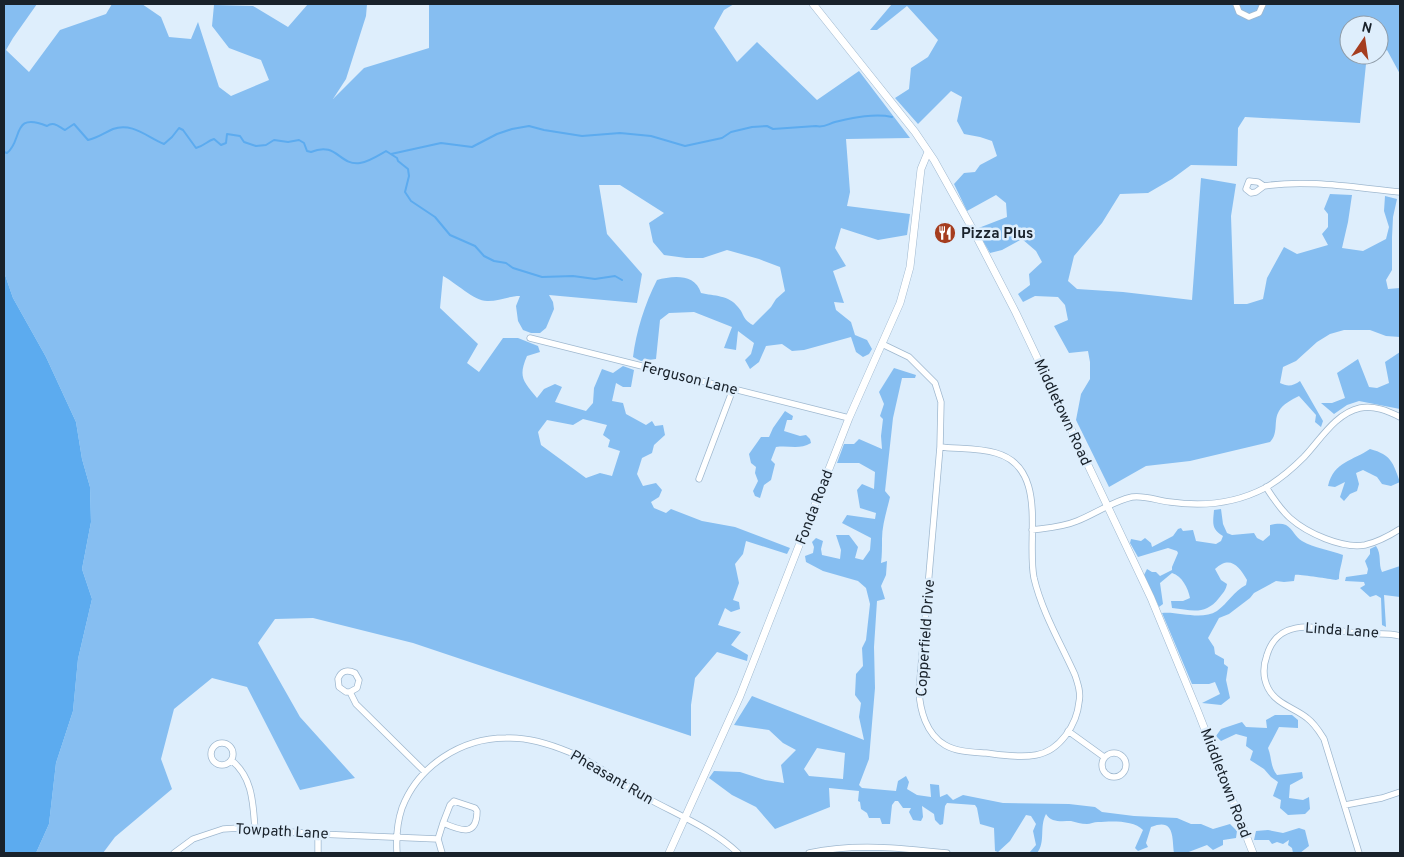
<svg xmlns="http://www.w3.org/2000/svg" width="1404" height="857" font-family="Overpass,sans-serif">
	<style>
		.green { fill: #86bef1; fill-rule: evenodd }
		.water { fill: #5cabef }
		.lines { fill: none; stroke-linecap: round; stroke-linejoin: round }
		.stream { stroke: #5cabef; stroke-width: 2 }
		.minor-casing { stroke: #9fb8cf; stroke-width: 7 }
		.tertiary-casing { stroke: #9fb8cf; stroke-width: 8 }
		.minor { stroke: #fff; stroke-width: 5.5 }
		.tertiary { stroke: #fff; stroke-width: 7 }
		.labels { text-anchor: middle; stroke-width: 5; stroke-linejoin: round; paint-order: stroke }
		.poi-label { font-size: 15px; font-weight: bold; fill: #19222b; stroke: #deeefc; text-anchor: start }
		.street-label { font-size: 15px; fill: #19222b; stroke: #deeefc }
	</style>
	<rect width="100%" height="100%" fill="#deeefc"/>
	<path class="green" d="M4,4H37L13,38L6,50L29,72L60,30L106,14L112,4H142L161,17L169,37L191,39L198,22L219,87L231,96L269,80L261,60L229,48L212,26L214,5L253,6L288,27L308,4H367L366,16L346,79L333,99L364,68L429,48V4H734L724,10L714,28L737,62L757,42L817,100L859,71L910,138L846,139L850,192L847,206L910,214L907,235L878,240L841,228L835,248L846,266L833,271L844,303L834,302L836,310L851,322L855,335L867,340L872,349L869,354L863,357L856,352L851,337L804,350L792,351L782,344L766,346L759,362L750,369L745,360L751,354L754,343L738,331L736,350L724,348L732,327L694,312L669,313L660,320L656,359L641,361L633,357C636,332 645,303 657,280C672,276 695,273 701,293C714,296 729,295 738,307C745,315 742,319 753,325L771,307L776,299L785,291L780,267L759,259L727,250L703,258H686L664,255L653,242L649,223L664,213L620,185H599L607,234L642,274L637,303L549,295L553,302L554,309L546,328L540,333H531L523,330L518,321L516,306L520,296C509,296 499,301 488,301C475,302 455,282 443,276L440,308L478,344L467,363L479,372L503,338H518L538,346L540,352L527,356C518,377 523,381 537,398L544,389L555,384L562,387L555,402L586,411L593,403L594,388L602,369L613,373L623,366L634,370L631,387H623L616,383L612,401L623,403L626,414L646,425L652,421L655,426L663,425L665,435L654,445L652,453L642,458L637,474L643,486L656,483L662,490L659,497L651,502L654,508L666,513L671,509L702,521L735,527L790,548L787,554L746,541L743,554L735,564L739,583L733,600L739,602L740,609L731,612L725,608L718,625L741,632L731,645L748,655L747,661L717,652L695,678L691,705V736L413,643L313,618L275,619L258,643L300,717L355,778L300,790L247,687L212,678L174,709L161,759L172,789L115,837L103,853H36L49,824L56,763L73,711L78,659L92,599L82,569L91,522L90,487L82,459L76,422L46,357L13,298L4,272ZM583,419L607,425L603,435L610,440L608,447L620,451L612,476L600,473L586,478L541,445L538,432L547,420L573,425Z
		M892,4H1400V74L1387,50L1379,55V25H1349V55H1378L1366,64L1360,123L1245,117L1238,128L1237,166L1191,165L1172,179L1148,193L1120,194L1102,223L1074,256L1068,281L1077,289L1123,292L1192,300L1201,178L1236,184L1231,216L1234,304H1247L1263,299L1267,278L1284,247L1297,254L1328,245L1322,234L1328,227V214L1324,209L1330,194L1352,195L1348,222L1342,248L1363,251L1386,239L1389,227L1384,211L1385,196L1397,199L1393,217L1392,237V270L1386,280L1388,289L1400,288V337L1386,336L1370,330H1344L1330,334L1317,342L1296,361L1283,367L1280,383C1288,387 1293,386 1300,381L1323,421L1321,427L1315,422L1316,415L1299,396C1291,400 1283,404 1279,411C1273,421 1279,433 1270,442L1190,461L1146,466L1109,487L1076,420L1081,394L1090,379V362L1088,351L1069,353L1054,326L1068,320L1065,305L1058,297L1035,296L1023,302L1018,294L1030,285L1029,274L1042,262L1036,251L1022,239L1002,250L990,253L976,229L1007,217L1006,203L996,195L967,211L954,184L964,173L975,172L980,165L997,156L992,141L980,137L964,134L957,121L962,97L951,91L918,124L895,98L909,89L911,68L928,57L938,40L907,6L877,30H870Z
		M1400,352V409L1359,401L1347,405L1334,414L1321,403H1332L1345,398L1337,373L1358,359L1369,387L1377,388L1389,383L1385,362Z
		M894,368L916,375L915,378H902L893,418L885,491L890,497C887,510 882,525 882,539C882,548 882,555 881,563L887,561L886,575L881,586L885,599L877,601L874,647L875,688L869,759L859,785L862,788L896,791L898,781L906,776L909,782L907,789L917,795L931,797L930,784L939,785L940,797L947,794L953,800L963,795L1003,803L1069,804L1095,807L1102,812L1134,816L1177,818L1191,824H1201L1213,829L1230,824L1237,831L1236,838L1223,840V845L1213,850L1207,845L1186,853H1174C1172,838 1175,817 1151,827L1146,843L1148,847L1138,851L1135,848L1143,830C1134,820 1112,821 1098,822C1094,822 1090,824 1087,824C1081,824 1076,822 1071,821C1062,821 1051,823 1046,814C1039,827 1046,842 1037,853H1029L1036,845L1033,831L1036,824L1031,816L1026,815L1010,841L998,852L995,851L994,828L980,824L977,808L975,805L947,803L945,806L943,824L940,825L935,820L934,814L922,806L923,817L921,821L913,820L909,812L911,808H903L898,801H895L892,805L890,824H882L880,818H869L867,813L861,809L860,802L858,801L859,791L829,788L830,807L775,829L756,807L732,795L709,778L714,771L740,772L765,780L784,783L781,765L796,750L783,743L769,730L734,725L752,696L864,740L859,717L861,703L855,695L856,674L863,666L862,648L866,640L870,604L866,588L858,581L823,571L806,562L805,556L813,553L814,547L812,542L816,538L823,541L821,549L822,555L840,559L841,550L836,535H849L858,547L855,558L863,560L870,550L871,538L842,523L847,515L875,519L876,513L860,508L857,490L862,484L874,489L875,472L859,463H837L844,444H854L859,439L882,449L881,436L883,419L880,416L884,404L879,392ZM817,748L845,753L843,779L809,776L804,769Z
		M785,411L793,416L792,420H787L784,431L800,436L806,435L810,439L811,443C799,450 789,445 776,447L771,460L775,464L771,480L764,485L760,498L755,496L753,491L758,481L755,473L756,467L751,463L749,454L761,437H769L773,428Z
		M1370,449C1392,455 1393,463 1400,482L1391,486L1382,484L1377,477L1363,470L1356,473L1359,484L1357,491L1350,494L1344,501L1340,497L1345,482L1335,487L1328,486C1334,461 1353,461 1370,449Z
		M1221,509L1223,524L1227,533L1232,535L1254,533L1257,538L1263,541L1270,535V525C1276,524 1281,523 1286,525C1293,529 1296,538 1302,541C1314,548 1330,550 1343,555C1342,564 1339,570 1339,579L1336,580C1328,579 1299,574 1295,575L1294,581L1284,582L1276,581L1254,593L1250,598L1229,614L1219,618L1208,638L1214,647L1215,654L1224,659V664L1228,667L1226,680L1230,698L1221,705L1202,703L1220,694L1215,682L1209,684H1192L1162,613C1178,611 1201,621 1217,611C1228,603 1234,591 1246,585L1247,580C1239,566 1230,555 1215,569L1221,580L1227,584C1226,590 1223,593 1219,598C1205,616 1191,610 1172,608L1171,601H1183L1190,598C1188,588 1182,576 1172,573L1160,583L1163,604L1159,607L1144,575L1147,569L1152,572H1156L1160,576L1172,570V567L1178,553L1177,551L1168,548L1138,557L1130,543L1131,539L1141,541L1145,538L1151,543L1152,547L1173,536L1178,529L1181,528L1183,531L1193,530L1196,541L1216,544L1221,541L1223,536C1211,529 1213,523 1214,510Z
		M1376,546C1382,555 1378,563 1382,572L1400,566V597L1384,595L1386,627L1382,625L1381,598L1376,595L1370,597L1360,588L1365,585L1364,582L1345,581L1346,577L1367,574L1368,569L1365,561L1370,554V549Z
		M1275,715H1292L1298,720V728L1279,727L1268,748C1272,758 1270,766 1277,775L1302,772L1303,778L1290,785L1289,798L1303,800L1309,797L1310,809L1305,814L1288,815L1280,808L1281,800L1273,796L1278,782L1271,777L1264,769L1250,760L1253,751L1246,746L1247,737L1236,734L1221,741L1216,736L1221,729L1242,722L1246,727L1267,728L1266,720Z
		M1299,828L1305,830L1309,846L1300,853H1293L1292,848L1288,845L1289,840L1283,844L1277,842L1272,844L1269,840H1254L1256,831L1268,830L1283,833Z"/>
	<path class="water" d="M4,272L13,298L46,357L76,422L82,459L90,487L91,522L82,569L92,599L78,659L73,711L56,763L49,824L36,853H4Z"/>
	<g class="lines">
		<path class="stream" d="M4,152L7,153C23,141 11,111 47,126C54,121 59,127 65,130L74,124L88,140C98,138 104,133 113,129C132,122 147,137 164,144L172,137L179,128L183,130L196,148C204,146 207,141 214,139L221,145L226,143L227,134L240,136L244,142L256,146L266,145L274,140L288,142L299,140L304,143L307,151L311,152C337,141 339,166 360,163C368,162 379,155 386,151L397,158L398,161L408,169L409,176L405,192L411,201L435,217L450,235L475,246L484,256L494,261L506,263L513,268L542,277L573,276L595,279L615,276L622,280
			M391,154L441,143L472,147L497,134L512,129L529,126L544,130L582,136L620,133L651,136L685,146L722,138L731,132L752,127L767,126L773,129L816,126C824,128 828,124 835,122C853,118 874,113 892,117"/>
		<g class="minor-casing">
			<path id="minor" d="M1236,4L1239,12L1249,17L1259,13L1263,4
				M1249,181L1258,182L1264,186L1256,192L1251,193L1246,189Z
				M1264,186C1308,179 1356,188 1400,192
				M530,338L849,418
				M882,344L909,357L935,383L941,402L940,447L919,691C920,710 926,734 945,745C957,752 972,752 986,753C1002,755 1020,758 1036,755C1060,751 1077,724 1079,702C1081,693 1078,684 1075,675C1061,644 1042,612 1034,578C1026,539 1049,468 996,453C979,448 958,449 940,447
				M699,479L733,389
				M1266,487C1273,498 1280,509 1290,518C1307,533 1342,549 1365,545C1378,542 1389,536 1400,529
				M1032,530C1047,528 1063,527 1077,521C1095,514 1113,501 1132,497C1145,495 1158,501 1170,502C1203,507 1236,503 1265,488C1279,480 1293,468 1304,457C1320,440 1336,413 1360,408C1374,405 1388,411 1400,417
				M350,692L357,688L359,680L355,673C347,669 341,671 338,679L339,687L346,692H350L356,704L425,772
				M1068,731L1104,757
				M211 754a11 11 0 1 1 22 0a11 11 0 1 1-22 0Z
				M1102 765a12 12 0 1 1 24 0a12 12 0 1 1-24 0Z
				M231,760C253,777 253,804 255,829
				M454,801L475,808L477,811C477,838 459,830 443,823L450,805Z
				M1345,805L1382,798L1400,792
				M174,853L193,839L223,829L239,828L318,834L438,839
				M318,853V834
				M397,853C396,838 397,823 402,808C418,766 461,738 506,738C526,737 550,744 569,752C597,763 621,784 647,798C678,815 713,829 738,853
				M442,853L438,839L443,823
				M809,853C854,843 901,848 947,853
				M1359,853L1324,739C1319,731 1315,724 1307,718C1295,708 1276,704 1268,688C1263,678 1263,666 1267,655C1280,612 1327,631 1358,633C1373,635 1386,632 1400,636"/>
		</g>
		<g class="tertiary-casing">
			<path id="tertiary" d="M813,4L915,132L934,160L972,228L1016,313L1151,598L1198,712L1253,853
				M669,853L740,696L849,418L900,303L910,267L921,169L928,152"/>
		</g>
		<use href="#minor" class="minor"/>
		<use href="#tertiary" class="tertiary"/>
	</g>
	<defs>
		<g id="restaurant-disc" transform="scale(1.125)"><circle r="9.5" fill="#a53d1f" stroke="#deeefc"/><path d="M-5-6h1v4h1v-4h1v4h1v-4h1v5L-1.5 .5V6h-2V.5L-5-1ZM5-6V6H3V1.5H1.5Q1.5-4 5-6Z" fill="#fff"/></g>
	</defs>
	<g fill-rule="evenodd">
		<use href="#restaurant-disc" x="945" y="233"/>
	</g>
	<g class="labels">
		<g class="poi-label">
			<text x="961" y="238">Pizza Plus</text>
		</g>
		<g class="street-label">
			<text transform="translate(690 378) rotate(14)" y="5">Ferguson Lane</text>
			<text transform="translate(1063 412) rotate(65)" y="5">Middletown Road</text>
			<text transform="translate(814 507) rotate(-69)" y="5">Fonda Road</text>
			<text transform="translate(1342 630) rotate(4)" y="5">Linda Lane</text>
			<text transform="translate(925 638) rotate(-86)" y="5">Copperfield Drive</text>
			<text transform="translate(612 777) rotate(30)" y="5">Pheasant Run</text>
			<text transform="translate(1226 783) rotate(69)" y="5">Middletown Road</text>
			<text transform="translate(282 831) rotate(3)" y="5">Towpath Lane</text>
		</g>
	</g>
	<rect width="1404" height="857" fill="none" stroke="#19222b" stroke-width="10"/>
	<g transform="translate(1364 40) rotate(13)"><circle r="24" fill="#deeefc" stroke="#8f9ca8"/>
	<path d="M0-4L9 19L0 12L-9 19Z" fill="#a53d1f"/>
	<text y="-8" font-size="14" font-weight="bold" text-anchor="middle" fill="#19222b">N</text>
	</g>
</svg>
